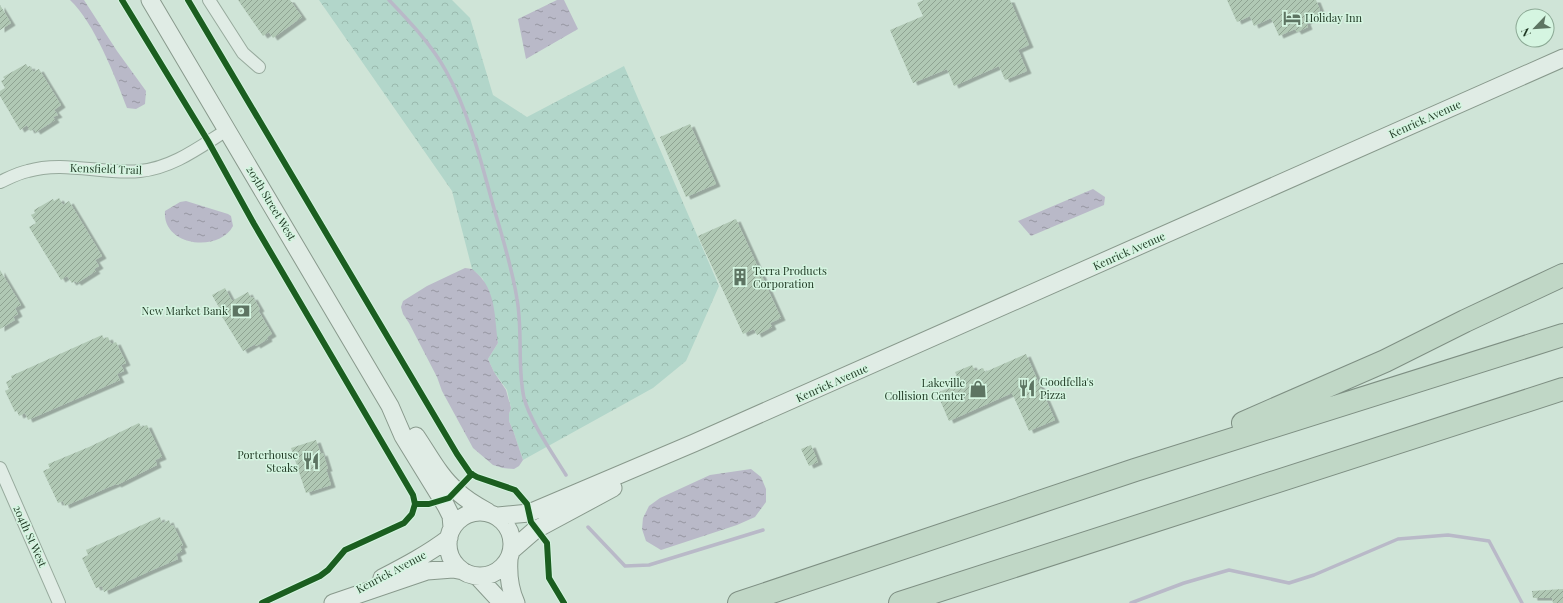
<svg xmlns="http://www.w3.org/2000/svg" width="1563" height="603" font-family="'Playfair Display',serif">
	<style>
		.forest { fill: url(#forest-crowns) }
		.water { fill: url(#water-ripples) }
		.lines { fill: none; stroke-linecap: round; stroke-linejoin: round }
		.stream { stroke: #b9b9c8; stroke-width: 3.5 }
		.building { fill: url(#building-hatch); filter: url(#shadow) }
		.street-casing { stroke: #97aa9d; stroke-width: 14 }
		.secondary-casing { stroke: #88998c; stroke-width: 19 }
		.highway-casing { stroke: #7e8f83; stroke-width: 24 }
		.street { stroke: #e0ece5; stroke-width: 12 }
		.secondary { stroke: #e0ece5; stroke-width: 17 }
		.highway { stroke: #c0d7c6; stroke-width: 22 }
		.cycleway-casing { stroke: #d5f5e1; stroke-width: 8 }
		.cycleway { stroke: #1b5e20; stroke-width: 6 }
		.labels { text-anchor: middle; stroke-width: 3; stroke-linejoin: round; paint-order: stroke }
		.poi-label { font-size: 11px; fill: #1f3823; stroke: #d5f5e1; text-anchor: start }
		.street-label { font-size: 11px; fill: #1f3823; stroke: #d5f5e1 }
	</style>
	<defs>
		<pattern id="forest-crowns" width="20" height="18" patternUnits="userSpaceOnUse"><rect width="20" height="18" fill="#b2d6ca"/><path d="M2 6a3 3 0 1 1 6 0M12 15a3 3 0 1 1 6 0" fill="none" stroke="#99b8ad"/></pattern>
		<pattern id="water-ripples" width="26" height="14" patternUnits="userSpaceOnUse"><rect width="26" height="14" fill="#b9b9c8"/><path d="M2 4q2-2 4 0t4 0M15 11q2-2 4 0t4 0" fill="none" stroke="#9697a2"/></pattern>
		<pattern id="building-hatch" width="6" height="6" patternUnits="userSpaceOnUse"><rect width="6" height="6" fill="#b0c8b4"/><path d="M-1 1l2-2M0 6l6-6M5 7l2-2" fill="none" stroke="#8fa392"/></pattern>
		<filter id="shadow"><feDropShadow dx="4.5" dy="2.5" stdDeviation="0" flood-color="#0004"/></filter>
	</defs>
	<rect width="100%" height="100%" fill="#cfe4d7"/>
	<path class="forest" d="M319,0H452L470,18L493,95L527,117L624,66L719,286L686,361L653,388L523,460L514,433L509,421V414L511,408L507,390L494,372L488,359L498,343L483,279L472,269L452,191Z"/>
	<path class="water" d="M70,0H84L117,51L146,91L145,104L136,109L127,108C115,76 94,22 70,0Z
		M557,0H564L578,29L526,59L518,19Z
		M1093,189L1105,197L1104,205L1031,236L1018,221Z
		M186,201L228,214L231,216L233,226C219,253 162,246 165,211L180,202Z
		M465,268L472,269C476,272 480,276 483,280C496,297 495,323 498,343L488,359L494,372L506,390L511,408L509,414V421L514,433L523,460L519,466L514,469L503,468L493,465L473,448L442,391L437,377L409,323L403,314L401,307L403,301L427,286Z
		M751,469L761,477L766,489V502L755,517L737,525L661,550L646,541L642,529L643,518L649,506L660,498L710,475Z"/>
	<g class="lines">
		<path class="stream" d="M389,0C410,22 431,44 446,71C468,110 481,161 493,205C502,236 512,267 517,299C523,332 517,366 524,398C530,421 553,454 566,475
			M588,527L625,566L649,565L763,530
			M1131,603L1184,583L1229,570L1289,583L1314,575L1398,539L1448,535L1489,541L1522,603"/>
	</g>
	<path class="building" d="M238,0H290L302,17L273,38L269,32L263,36Z
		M924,0H1010L1029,45L1018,50L1027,71L1005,80L999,66L954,86L947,69L913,83L890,30L923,16L917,3Z
		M1227,0H1316L1320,10L1317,11L1319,15L1306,22L1308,27L1297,32L1295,29L1279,36L1271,18L1254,26L1250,16L1237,22Z
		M0,5L11,23L0,30Z
		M26,64L28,67L30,66L33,72L39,69L61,105L54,110L58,115L53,117L55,120L36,132L34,129L30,131L27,125L20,130L0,96V91L5,88L1,81L5,79L3,77Z
		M690,124L716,184L686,197L660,137Z
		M59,198L63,205L69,201L102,256L95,260L99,266L94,269L96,271L77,283L75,281L72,283L67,276L61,280L29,227L36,223L31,215L35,213L34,210L53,199L54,201Z
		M736,219L781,318L770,323L772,327L757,335L754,329L743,334L698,236Z
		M0,270L21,305L15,308L18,314L13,317L15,320L0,329Z
		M225,288L232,301L248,292L251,298L253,297L260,309L258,310L272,334L267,337L268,339L256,346L255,344L243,351L218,310L220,309L212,295Z
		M102,335L104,339L108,337L111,344L116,342L126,363L121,365L124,371L117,374L120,380L28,420L25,413L19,416L17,411L15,412L5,391L9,389L6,382L12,379L11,376Z
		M1026,354L1055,420L1029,431L1012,393L949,421L937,393L953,386L951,382L958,379L955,372L972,365L975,371L983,368L985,372Z
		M139,423L141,427L147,425L162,457L155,460L157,465L117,485L116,484L65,506L63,501L58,503L43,471L50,468L48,464L89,447Z
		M316,440L321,454L323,453L328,469H326L331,485L306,493L291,448Z
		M811,445L818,462L809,466L801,449Z
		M160,517L162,523L169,520L171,526L173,525L183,545L180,546L182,551L176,554L178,559L150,571L104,592L102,586L96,588L82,558L88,555L86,550Z
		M1563,589V603H1553L1552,598H1533L1532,591Z"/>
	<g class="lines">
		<g class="street-casing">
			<path id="street" d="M209,0L243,53L259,67
				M0,182C9,178 18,173 28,171C64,160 104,175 140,171C173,168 201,146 227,130
				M0,468L59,603"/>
		</g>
		<g class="secondary-casing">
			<path id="secondary" d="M150,0L390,406L403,436L446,506L451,516L452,527
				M416,436C429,455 440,477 457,491C466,500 477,506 488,512
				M448 544a32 32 0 1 1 64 0a32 32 0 1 1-64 0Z
				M498,516L529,513L694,443L1563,58
				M512,550L535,530L613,488
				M509,559C508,574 510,590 516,603
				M477,576L502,603
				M382,578C405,566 428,554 449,538
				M333,603L427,571L453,569L463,571"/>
		</g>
		<g class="highway-casing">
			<path id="highway" d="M1243,423L1385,361L1465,321L1563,275
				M739,603L1135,470L1563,335
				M900,603L1563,389"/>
		</g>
		<use href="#street" class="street"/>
		<use href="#secondary" class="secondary"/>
		<use href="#highway" class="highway"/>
		<g class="cycleway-casing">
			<path id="cycleway" d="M122,0L208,141L254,224L413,495L415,504L412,514L404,523L345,550L328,570L320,576L262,603
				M188,0L457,454L470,473L477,477L515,490L527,504L531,522L547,543L549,578L564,603
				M415,504H429L449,498L472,474"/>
		</g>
		<use href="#cycleway" class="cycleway"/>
	</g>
	<defs>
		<g id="hotel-bare" transform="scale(1.38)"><path d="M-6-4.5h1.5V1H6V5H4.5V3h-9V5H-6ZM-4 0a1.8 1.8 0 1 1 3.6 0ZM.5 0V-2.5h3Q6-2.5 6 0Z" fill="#5d7462" stroke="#d5f5e1" stroke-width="2.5" paint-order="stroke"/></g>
		<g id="building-bare" transform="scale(1.38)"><path d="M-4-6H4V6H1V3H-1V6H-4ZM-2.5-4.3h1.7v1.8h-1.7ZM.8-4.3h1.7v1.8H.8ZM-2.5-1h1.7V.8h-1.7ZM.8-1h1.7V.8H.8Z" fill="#5d7462" stroke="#d5f5e1" stroke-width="2.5" paint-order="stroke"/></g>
		<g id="bank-bare" transform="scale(1.38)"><path d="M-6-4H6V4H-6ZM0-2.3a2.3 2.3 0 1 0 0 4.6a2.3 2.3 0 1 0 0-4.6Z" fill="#5d7462" stroke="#d5f5e1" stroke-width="2.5" paint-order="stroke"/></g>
		<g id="restaurant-bare" transform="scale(1.38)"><path d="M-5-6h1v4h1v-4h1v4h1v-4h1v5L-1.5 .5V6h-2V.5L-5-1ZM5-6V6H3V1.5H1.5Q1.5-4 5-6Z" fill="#5d7462" stroke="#d5f5e1" stroke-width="2.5" paint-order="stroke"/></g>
		<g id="shop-bare" transform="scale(1.38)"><path d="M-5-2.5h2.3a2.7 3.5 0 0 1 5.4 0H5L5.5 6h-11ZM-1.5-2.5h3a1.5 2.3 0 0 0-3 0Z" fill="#5d7462" stroke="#d5f5e1" stroke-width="2.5" paint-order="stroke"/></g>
	</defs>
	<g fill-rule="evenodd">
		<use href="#hotel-bare" x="1292" y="18"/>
		<use href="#building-bare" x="740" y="277"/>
		<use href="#bank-bare" x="241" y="311"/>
		<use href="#restaurant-bare" x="1027" y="388"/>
		<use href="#shop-bare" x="978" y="389"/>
		<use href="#restaurant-bare" x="311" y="461"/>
	</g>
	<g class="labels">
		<g class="poi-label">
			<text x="1305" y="22">Holiday Inn</text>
			<text x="753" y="275">Terra Products<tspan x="753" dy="13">Corporation</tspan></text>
			<text x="228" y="315" text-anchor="end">New Market Bank</text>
			<text x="1040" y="386">Goodfella's<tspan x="1040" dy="13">Pizza</tspan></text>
			<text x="965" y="387" text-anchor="end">Lakeville<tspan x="965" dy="13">Collision Center</tspan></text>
			<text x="298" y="459" text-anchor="end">Porterhouse<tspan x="298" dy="13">Steaks</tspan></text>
		</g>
		<g class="street-label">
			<text transform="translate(1425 119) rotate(-24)" y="4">Kenrick Avenue</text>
			<text transform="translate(106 169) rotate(2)" y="4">Kensfield Trail</text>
			<text transform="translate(271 203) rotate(59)" y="4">205th Street West</text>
			<text transform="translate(1129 251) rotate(-24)" y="4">Kenrick Avenue</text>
			<text transform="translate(832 383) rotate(-24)" y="4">Kenrick Avenue</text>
			<text transform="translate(30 536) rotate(66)" y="4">204th St West</text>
			<text transform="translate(391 572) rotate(-28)" y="4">Kenrick Avenue</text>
		</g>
	</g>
	<g transform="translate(1535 28) rotate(245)"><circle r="19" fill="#d5f5e1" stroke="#8ca995"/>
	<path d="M0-3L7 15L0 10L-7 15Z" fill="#5d7462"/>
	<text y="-6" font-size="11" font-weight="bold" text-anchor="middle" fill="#1f3823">N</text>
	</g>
</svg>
